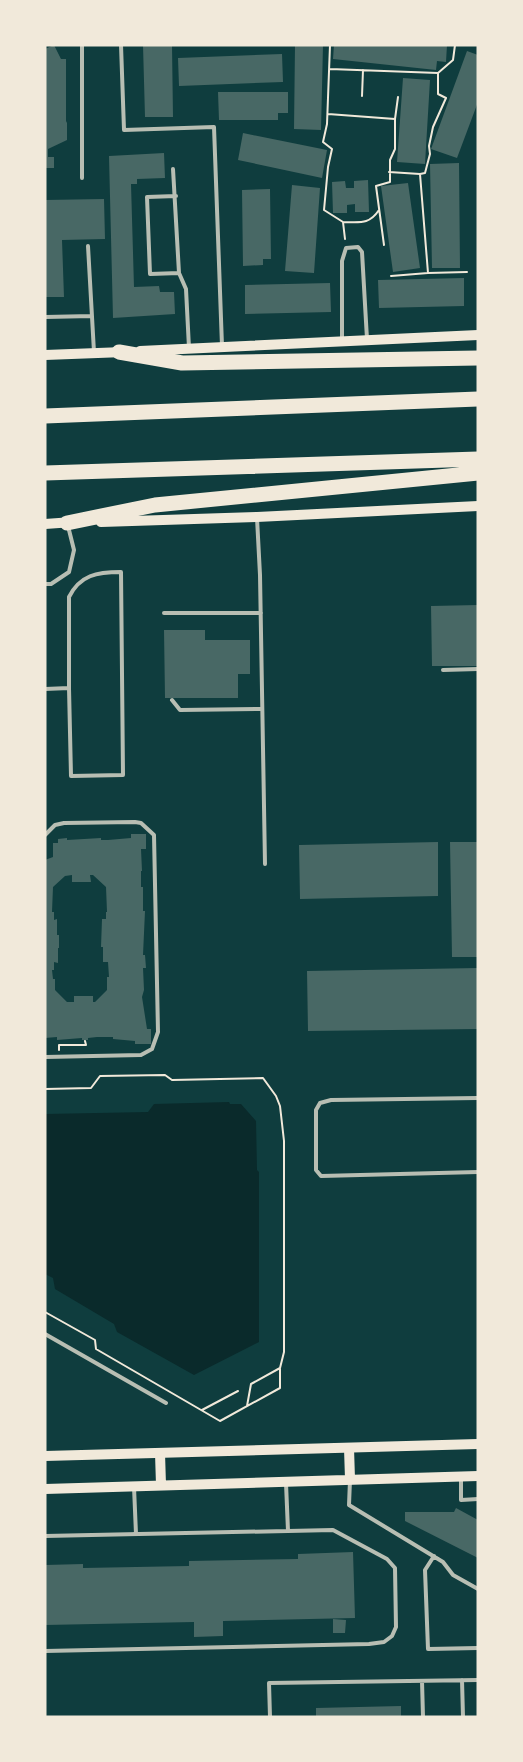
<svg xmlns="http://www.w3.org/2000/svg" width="523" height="1762" font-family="'Titillium Web',sans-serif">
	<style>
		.water { fill: #0a2a2b }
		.building { fill: #486865; fill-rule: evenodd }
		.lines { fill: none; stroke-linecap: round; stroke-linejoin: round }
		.path { stroke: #f1e9da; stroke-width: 2 }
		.service { stroke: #b8beb3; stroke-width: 4 }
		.secondary { stroke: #f1e9da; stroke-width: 10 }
		.motorway { stroke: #f1e9da; stroke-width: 15 }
	</style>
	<rect width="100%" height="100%" fill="#0f3d3e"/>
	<path class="water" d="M229,1102L230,1104H241L256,1121L257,1170L259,1172V1342L194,1375L117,1332L114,1324L55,1289L53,1278L45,1274V1114L148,1112L154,1104Z"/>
	<path class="building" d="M54,45L61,59H66V121L67,123V140L48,149V157H54V168H45V49Z
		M143,45H172L173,117H145Z
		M295,45H323L321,130L294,129Z
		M334,45H447L446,62L437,61L436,70L333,59Z
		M467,51L478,55V102L457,158L431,149Z
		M282,54L283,82L179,86L178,58Z
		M403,78L430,80L425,164L397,162Z
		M218,92H288V113H278V120H219Z
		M243,133L327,150L322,178L238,160Z
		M164,153L165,178L137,179V184H131L134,287L159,286L160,292H174L175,314L113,318L109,156Z
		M459,163L460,268H432L430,164Z
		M368,180L369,212H355V204L347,205V213H333L332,182L345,181L346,188H354V181Z
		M408,183L420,268L393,272L381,186Z
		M292,185L320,188L314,273L285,271Z
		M270,189L271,259H263V265L243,266L242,190Z
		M104,199L105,239L62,240L64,297H45V200Z
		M464,278V306L379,308L378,280Z
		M330,283L331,312L245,314V285Z
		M478,605V666H432L431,606Z
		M164,630H205V640H250V674H238V698H165Z
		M131,834H146V849H141L142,871H141V887H143V911H145L143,955H145L146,968H143L144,990L142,997L147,1029H151V1044H135V1041L113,1039V1037H97L88,1038V1040H82V1038L57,1040V1037L45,1038V860L53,857V843H58V839L67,838V840L101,838V840H108L131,838ZM72,875V882H91L90,875H93L106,887L107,912H106V919H102L101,947H103V962H108L109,977H107V990L95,1002H93V996H74V1002H67L55,990V979H53L52,970H54V962L58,963V948H59V935H57V919L54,920V912H52L53,887L65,876Z
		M438,842V896L300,899L299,845Z
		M450,842H478V957H452Z
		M478,968V1029L308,1031L307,971Z
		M456,1508L478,1520V1558L405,1521V1512H454Z
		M353,1552L355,1618L223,1621V1636L194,1637V1622L45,1625V1565L83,1564V1568L189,1566V1561L298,1559V1554Z
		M333,1619L346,1620L345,1633H333Z
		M401,1706V1717H316V1708Z"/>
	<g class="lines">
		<path class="path" d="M330,45L327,124L323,142L332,149L328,167L324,210L343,222L345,239
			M330,69L438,73V94L446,98L433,127L429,146L430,154L425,173L420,174
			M438,73L453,60L455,45
			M362,96L363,70
			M328,114L395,119V149L390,160V182L376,186L384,245
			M395,119L398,97
			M389,172L420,174L428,273L467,272
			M343,222C360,222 369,225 379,210
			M391,276L428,273
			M59,1050V1045H86L85,1041
			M45,1089L91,1088L100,1076L165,1075L172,1080L263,1078L276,1096L280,1106L284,1141V1352L280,1368L251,1384L247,1406
			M45,1312L95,1340L96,1349L220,1421L280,1388V1369
			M202,1410L238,1391"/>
		<path class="service" d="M121,45L124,130L214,127L222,346
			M173,169L179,273L186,289L189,348
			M82,178V45
			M176,196L147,197L150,274L179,273
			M88,246L94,352
			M45,317L92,316
			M342,339V261L346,248L358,247L362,252L367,339
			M257,518L260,575L265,864
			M45,584H51L69,572L74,550L68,526
			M164,613H261
			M443,670L478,669
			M45,689L69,688V597C80,575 97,572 121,572L123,775L71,776L69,688
			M172,700L180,710L262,709
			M45,835L55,825L64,823L135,822L141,823L154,835L158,1032L152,1049L141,1055L45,1057
			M478,1098L331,1100L320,1103L316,1110V1170L321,1176L478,1172
			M45,1334L166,1403
			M461,1477V1500L478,1499
			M350,1480L349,1505L443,1562L453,1575L478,1589
			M286,1483L288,1531
			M134,1487L136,1534
			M45,1536L333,1530L387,1559L395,1568L396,1627L392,1636L384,1642L369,1644L45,1651
			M434,1556L425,1570L428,1649L478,1648
			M462,1680L463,1717
			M422,1681L423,1717
			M270,1717L269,1683L478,1680"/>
		<path class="secondary" d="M140,351L478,335
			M45,355L124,352
			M101,522L257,517L478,506
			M45,524L73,522
			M349,1448L350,1479
			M160,1453L161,1485
			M45,1456L478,1444
			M45,1489L478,1476"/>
		<path class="motorway" d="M119,352L182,363L478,358
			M45,416L478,399
			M45,473L478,459
			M67,523L155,505L478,473"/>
	</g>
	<rect width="523" height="1762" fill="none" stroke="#f1e9da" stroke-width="93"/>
</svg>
